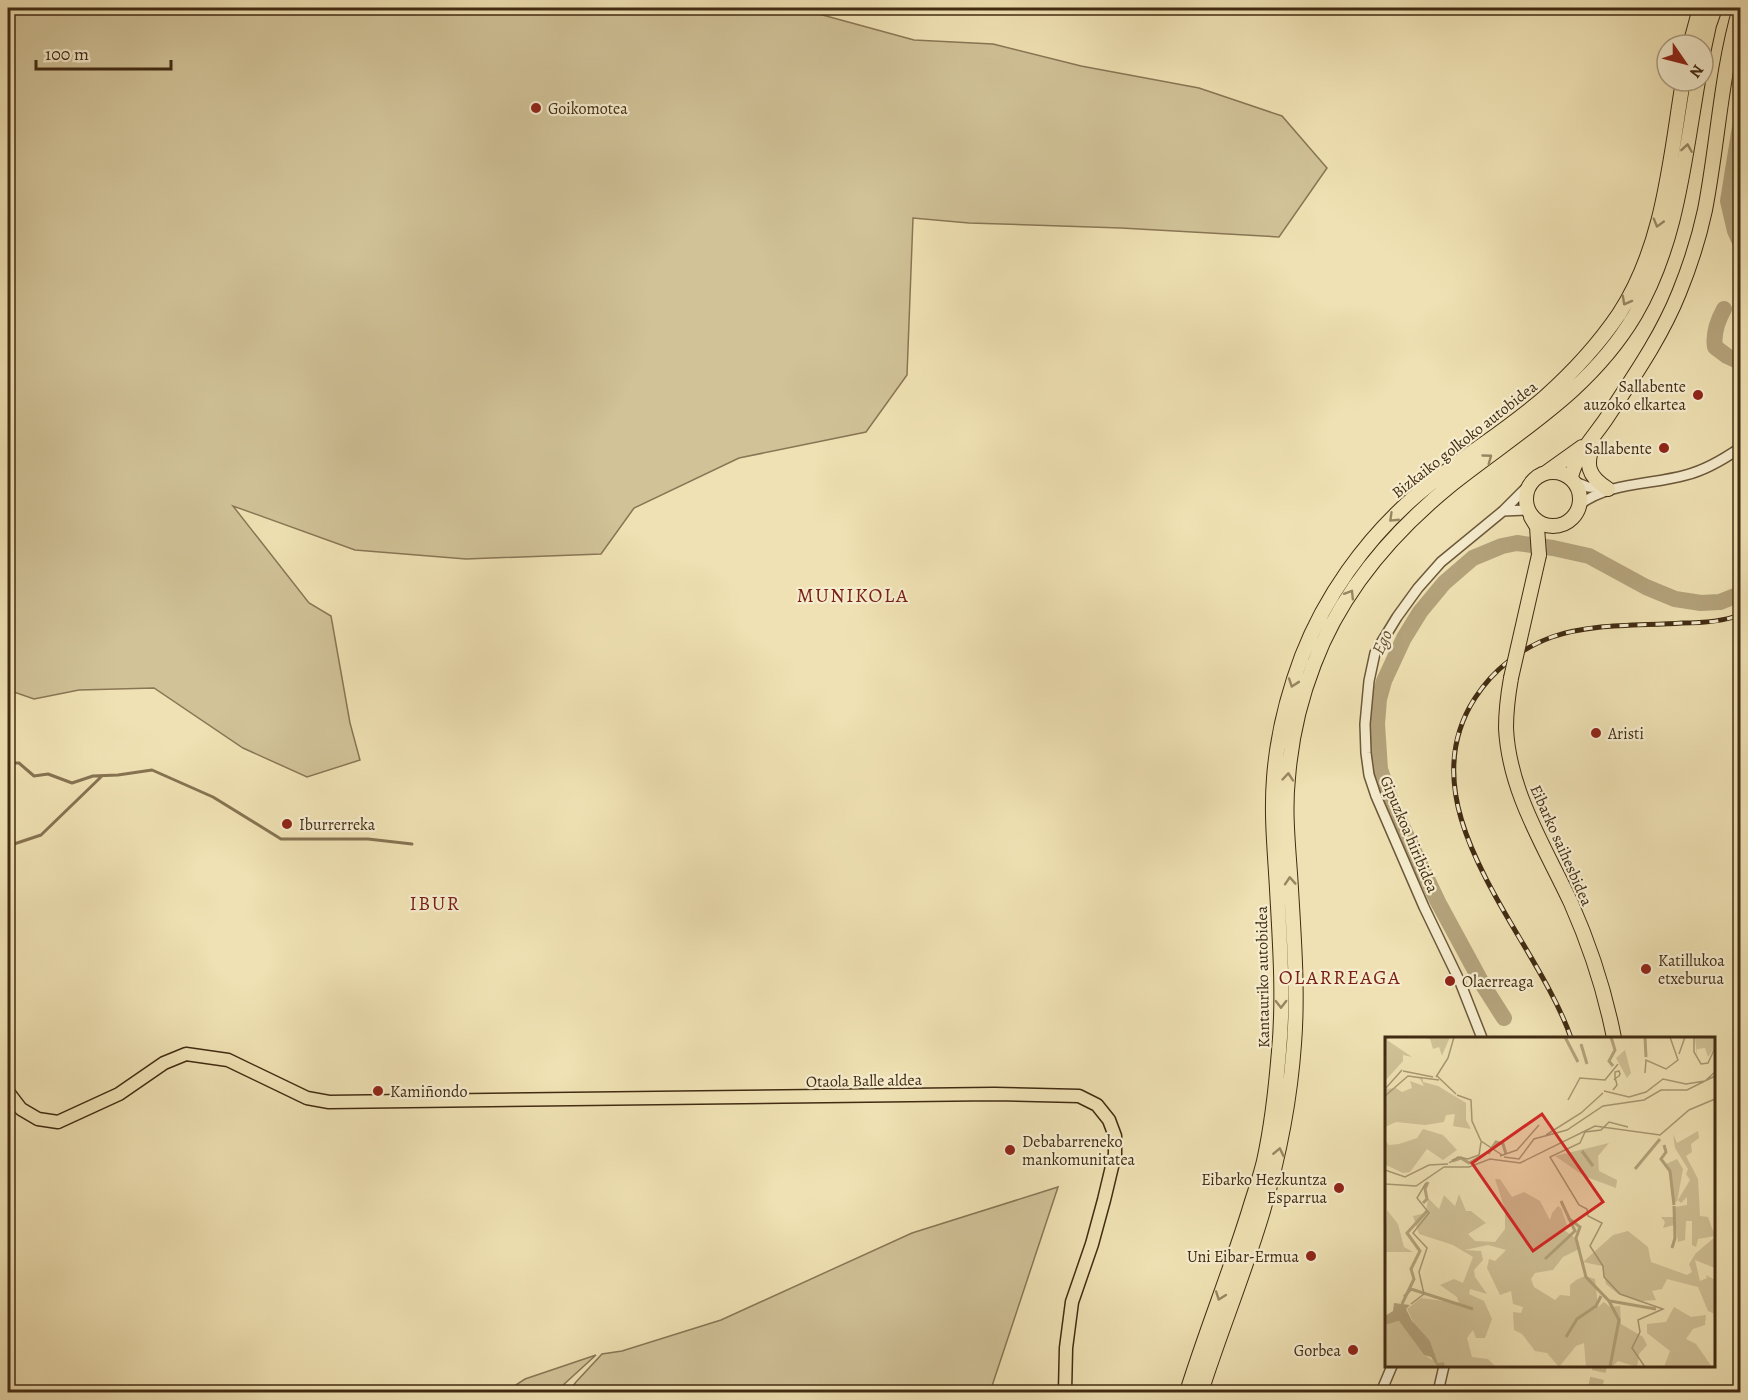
<svg xmlns="http://www.w3.org/2000/svg" width="1748" height="1400" font-family="Alegreya,serif">
	<style>
		.green { fill: #d1c298; stroke: #897655; stroke-width: 1.5 }
		.lines { fill: none; stroke-linecap: round; stroke-linejoin: round }
		.stream { stroke: #867352; stroke-width: 3 }
		.river { stroke: #b4a37c; stroke-width: 16 }
		.highway-tunnel { stroke: #ccbd93; stroke-width: 14; stroke-dasharray: 14 7; stroke-linecap: butt }
		.minor-casing { stroke: #6c583a; stroke-width: 12 }
		.major-casing { stroke: #412b12; stroke-width: 15 }
		.highway-casing { stroke: #412b12; stroke-width: 16 }
		.minor { stroke: #f5ecce; stroke-width: 9 }
		.major { stroke: #efe1b3; stroke-width: 12 }
		.highway { stroke: #efe1b3; stroke-width: 14 }
		.rail-casing { stroke: #412b12; stroke-width: 5 }
		.rail { stroke: #f5ecce; stroke-width: 3; stroke-dasharray: 9; stroke-linecap: butt }
		.highway-bridge-casing { stroke: #412b12; stroke-width: 16; stroke-linecap: butt }
		.highway-bridge { stroke: #efe1b3; stroke-width: 14 }
		.oneway { stroke: #988662 }
		.poi-dot { fill: #8f2418; stroke: #f5ecce; stroke-width: 2 }
		.labels { text-anchor: middle; stroke-width: 4.5; stroke-linejoin: round; paint-order: stroke }
		.poi-label { font-size: 16px; fill: #412b12; stroke: #f5ecce; text-anchor: start }
		.street-label { font-size: 16px; fill: #412b12; stroke: #f5ecce }
		.water-label { font-size: 18px; font-style: italic; fill: #644f32; stroke: #f5ecce }
		.quarter-label { font-size: 20px; letter-spacing: 1.5px; fill: #7a1f14; stroke: #f5ecce }
		.inset-river { fill: none; stroke: #b4a37c; stroke-width: 3 }
		.inset-road { fill: none; stroke: #a99873; stroke-width: 1.5 }
		.view { fill: #d62828; fill-opacity: 0.15; stroke: #d62828; stroke-width: 3 }
		.inset-edge { fill: none; stroke: #412b12; stroke-width: 3 }
	</style>
	<rect width="100%" height="100%" fill="#efe1b3"/>
	<filter id="stains"><feTurbulence type="fractalNoise" baseFrequency=".00333" numOctaves="4"/><feColorMatrix values="0 0 0 0 .2 0 0 0 0 .09 0 0 0 0 .02 0 0 0 .5 -.17"/></filter>
	<radialGradient id="worn" r=".72"><stop offset=".6" stop-color="#630" stop-opacity="0"/><stop offset="1" stop-color="#630" stop-opacity=".3"/></radialGradient>
	<path class="green" d="M8,8H810L819,14L914,40L993,44L1081,66L1199,88L1282,116L1327,168L1279,237L1121,228L969,223L913,218L907,375L866,432L739,458L634,508L601,554L466,559L355,550L233,506L309,603L331,616L350,723L360,760L307,777L243,748L154,688L79,690L34,699L8,690Z
		M1058,1187L990,1392H568L576,1382L602,1354L622,1351L721,1320L912,1233Z
		M596,1355L561,1387L558,1392H505L525,1379Z"/>
	<g class="lines">
		<path class="stream" d="M8,763H19L34,776L48,774L72,783L93,776L118,775L152,770L213,797L281,839H368L412,844
			M8,846L41,835L102,776"/>
		<path class="river" d="M1740,127L1728,201L1735,231L1740,242
			M1724,309C1718,320 1713,335 1715,347L1727,356L1740,362
			M1504,1018L1483,985L1438,902L1392,805L1380,769L1377,724L1379,699L1384,681L1404,638L1420,612L1444,583L1473,558L1502,546L1517,543L1553,548L1589,556L1646,587L1675,599L1701,603L1720,602L1740,594"/>
		<path class="highway-tunnel" d="M1594,1392L1600,1366"/>
		<g class="minor-casing">
			<path id="minor" d="M1575,482L1588,487L1604,488
				M1579,505C1609,482 1651,485 1686,475C1706,470 1724,459 1740,448
				M1503,511L1527,510
				M1482,1038L1460,982L1424,907L1376,796L1369,775L1366,753L1365,724L1369,681L1375,653L1397,617L1418,588L1441,562L1503,511L1528,486
				M1381,1392L1392,1366
				M1438,1392L1444,1366"/>
		</g>
		<g class="major-casing">
			<path id="major" d="M8,1092L21,1109L38,1119L58,1122L119,1094L164,1063L186,1054L228,1060L307,1098L329,1102L994,1094L1079,1096L1097,1105L1109,1120L1115,1136V1154L1104,1200L1092,1244L1072,1302L1066,1348L1065,1392"/>
		</g>
		<g class="highway-casing">
			<path id="highway" d="M1690,45L1700,8
				M1703,53L1709,25L1715,8
				M1594,442C1585,464 1587,476 1608,489
				M1526 499a27 27 0 1 1 54 0a27 27 0 1 1-54 0Z
				M1547,472L1582,447
				M1571,477C1576,455 1593,438 1606,419C1632,379 1661,338 1679,293C1690,266 1699,238 1705,210C1718,143 1721,73 1740,8
				M1531,517L1537,527L1539,555
				M1511,678C1508,695 1506,711 1506,728C1509,792 1545,847 1571,903C1590,946 1605,992 1614,1038
				M1187,1392C1206,1331 1230,1272 1249,1211C1254,1194 1260,1178 1264,1161C1272,1125 1276,1088 1279,1051C1284,998 1280,943 1277,889C1275,852 1271,815 1274,778C1277,737 1287,696 1302,656C1325,597 1364,542 1411,500C1453,462 1503,434 1545,397C1573,372 1598,345 1619,314C1664,245 1670,160 1683,81
				M1201,1392C1220,1332 1245,1272 1263,1211C1279,1156 1290,1101 1294,1044C1298,993 1294,940 1291,889C1289,852 1284,815 1288,778C1291,739 1300,700 1314,664C1341,592 1393,532 1452,484C1519,431 1590,391 1635,315C1677,243 1684,161 1698,81"/>
		</g>
		<use href="#minor" class="minor"/>
		<use href="#major" class="major"/>
		<use href="#highway" class="highway"/>
		<g class="rail-casing">
			<path id="rail" d="M1571,1038C1536,935 1402,811 1475,698C1493,670 1521,648 1552,637C1593,623 1639,626 1682,623C1702,623 1721,622 1740,615"/>
		</g>
		<use href="#rail" class="rail"/>
		<g class="highway-bridge-casing">
			<path id="highway-bridge" d="M1511,678L1539,555"/>
		</g>
		<use href="#highway-bridge" class="highway-bridge"/>
	</g>
	<defs><path id="oneway-chevron" d="M-2-3.5L2.5 0L-2 3.5" fill="none" stroke-width="1.6" stroke-linecap="round" stroke-linejoin="round" transform="scale(1.5)"/></defs>
	<g class="oneway">
		<use href="#oneway-chevron" transform="translate(1687 148) rotate(-81)"/>
		<use href="#oneway-chevron" transform="translate(1658 223) rotate(106)"/>
		<use href="#oneway-chevron" transform="translate(1626 301) rotate(119)"/>
		<use href="#oneway-chevron" transform="translate(1488 458) rotate(-36)"/>
		<use href="#oneway-chevron" transform="translate(1393 518) rotate(136)"/>
		<use href="#oneway-chevron" transform="translate(1350 594) rotate(-58)"/>
		<use href="#oneway-chevron" transform="translate(1293 683) rotate(109)"/>
		<use href="#oneway-chevron" transform="translate(1288 777) rotate(-85)"/>
		<use href="#oneway-chevron" transform="translate(1290 881) rotate(-94)"/>
		<use href="#oneway-chevron" transform="translate(1281 1004) rotate(90)"/>
		<use href="#oneway-chevron" transform="translate(1279 1152) rotate(-78)"/>
		<use href="#oneway-chevron" transform="translate(1220 1296) rotate(110)"/>
	</g>
	<g class="poi-dot">
		<circle cx="536" cy="108" r="6"/>
		<circle cx="1698" cy="395" r="6"/>
		<circle cx="1664" cy="448" r="6"/>
		<circle cx="1596" cy="733" r="6"/>
		<circle cx="287" cy="824" r="6"/>
		<circle cx="1646" cy="969" r="6"/>
		<circle cx="1450" cy="981" r="6"/>
		<circle cx="378" cy="1091" r="6"/>
		<circle cx="1010" cy="1150" r="6"/>
		<circle cx="1339" cy="1188" r="6"/>
		<circle cx="1311" cy="1256" r="6"/>
		<circle cx="1353" cy="1350" r="6"/>
	</g>
	<g class="labels">
		<g class="poi-label">
			<text x="548" y="114">Goikomotea</text>
			<text x="1686" y="392" text-anchor="end">Sallabente<tspan x="1686" dy="18">auzoko elkartea</tspan></text>
			<text x="1652" y="454" text-anchor="end">Sallabente</text>
			<text x="1608" y="739">Aristi</text>
			<text x="299" y="830">Iburrerreka</text>
			<text x="1658" y="966">Katillukoa<tspan x="1658" dy="18">etxeburua</tspan></text>
			<text x="1462" y="987">Olaerreaga</text>
			<text x="390" y="1097">Kamiñondo</text>
			<text x="1022" y="1147">Debabarreneko<tspan x="1022" dy="18">mankomunitatea</tspan></text>
			<text x="1327" y="1185" text-anchor="end">Eibarko Hezkuntza<tspan x="1327" dy="18">Esparrua</tspan></text>
			<text x="1299" y="1262" text-anchor="end">Uni Eibar-Ermua</text>
			<text x="1341" y="1356" text-anchor="end">Gorbea</text>
		</g>
		<g class="street-label">
			<text transform="translate(1464 439) rotate(-38)" y="6">Bizkaiko golkoko autobidea</text>
			<text transform="translate(1410 834) rotate(67)" y="6">Gipuzkoa hiribidea</text>
			<text transform="translate(1562 845) rotate(66)" y="6">Eibarko saihesbidea</text>
			<text transform="translate(1262 977) rotate(-91)" y="6">Kantauriko autobidea</text>
			<text transform="translate(864 1080) rotate(-1)" y="6">Otaola Balle aldea</text>
		</g>
		<g class="water-label">
			<text transform="translate(1382 642) rotate(-65)" y="6">Ego</text>
		</g>
		<g class="quarter-label">
			<text x="853" y="602">MUNIKOLA</text>
			<text x="435" y="910">IBUR</text>
			<text x="1340" y="984">OLARREAGA</text>
		</g>
	</g>
	<g transform="translate(1385 1037)">
		<rect width="330" height="330" fill="#efe1b3"/>
		<path d="M0,0H6L2,3L27,20L18,18V24L0,44ZM38,0H65L57,19L54,10L48,12L45,2ZM310,0H330V10L323,20L320,11L312,12V20ZM240,13L246,36L242,41L231,21ZM23,39L38,41V45L53,49L81,66V83L86,92L68,89L70,77L61,78L59,85L40,88L11,85L0,90V52L11,51L17,55L27,51L25,44L39,49L35,42ZM38,92L58,98L72,113L58,123L42,112L25,135L18,136L1,128L0,103L4,108L14,107L32,101ZM313,94L314,101L306,107L307,115L301,119L313,142L315,179L323,180L330,199L313,202L311,210L307,208V184H301L300,203L293,205L290,183L289,188L278,191L280,185L276,180H290V170L302,168V160L296,166L293,163L305,143L301,137L303,132L290,111L288,97L292,106ZM224,106L213,119L214,134L232,143L231,151L199,139L170,119ZM292,122L298,132L292,165L287,164L286,139L281,127ZM110,142H115L127,160L139,155L155,164L165,183L167,176L173,169L176,171L183,191L179,193L192,202L194,212L178,220L168,233L150,236L146,242L149,250L170,263L175,258L185,259V248L191,243L200,239L210,242L213,270L219,265L225,270L235,269L236,287L258,300L262,308L254,317L252,330L233,324L227,330H201L199,306L191,309L174,330L162,316L150,314L137,297L129,293L128,275L136,276L138,270L128,267L126,254L115,258L102,231L104,222L110,224L121,213L103,208L80,213L96,214L98,223L89,233L90,240L102,257L85,252L84,257L99,264L107,282L100,301H91L88,293L82,301L87,320L103,322L111,330H60L59,325L53,326L45,304L32,293L22,272L36,261L74,266L72,260L55,248L69,242L78,246L88,220L68,208L34,197L28,179L41,176L43,161L54,172L59,158L70,169L74,157L81,174H86L101,186L83,197L90,204L110,205L120,192V172ZM2,173L13,187L19,210L28,215H0ZM243,194L263,210L266,225L302,238L307,235L304,227L311,216L330,200V231L310,223L315,244L322,241L321,238L330,243V277L323,274L313,250L282,242L277,252L267,254L271,263L257,264L233,257L221,247L217,229L198,225L228,198ZM289,270L306,280L321,278L320,288L308,292L301,302L311,307L327,330H279L285,314L262,296V287L281,285ZM14,284L39,318L59,330H0V288Z" fill="#d1c298"/>
		<path d="M9,266L25,268L21,272L27,284L45,304L53,326L59,325L60,330L52,329L46,320L39,318L14,284L0,288V279L8,274Z" fill="#b4a37c"/>
		<path class="inset-river" d="M180,0L193,25M226,0L230,13L224,24L228,29M260,0L261,20M196,7L202,27M279,108L281,115L276,122L285,134L289,168M197,114L208,129M103,117L111,105L118,107L121,117M67,124L76,121L84,126L100,117M250,132L275,102M38,166L42,162L40,152L43,145M183,181L195,190L191,201L201,240L224,264L234,283L225,330M287,211L290,201L289,169M160,222L190,194L176,164M19,260L26,252L88,272M225,264L271,272M17,267L29,242L26,232L35,214L22,196L42,174M181,300L192,282L211,269L216,259"/>
		<path class="inset-road" d="M309,0V15L316,27L323,26L330,11M294,17L300,0M63,21L69,0M18,34L48,40M260,36L261,23L281,32L293,23L285,0M52,39L71,57M51,40L63,21M0,52L17,33M228,53L232,48L231,44L230,41V35L234,34L235,37L234,39L231,41L229,43M219,54L244,60L261,55L278,42L301,47L320,44L330,35M72,58L86,63L87,84L96,104L117,118M0,59L23,39L54,43M183,63L195,41L220,43L233,27M243,90L224,85L216,93L200,95L195,106L165,120L194,168L202,172L203,179L217,186L205,209L218,229L219,240L235,257L278,272L253,283L255,295L247,311L260,330M161,98L196,76L218,56M115,119L132,113L154,88M119,120L134,122L149,102L182,93L218,69L259,63L276,53H302L330,39M64,126L73,120L83,122L94,118L96,105M0,133L20,140L44,128L63,127M0,147L31,149L59,130H84L105,122L135,126L210,89L275,98L304,73L330,62M26,267L39,257L34,235L42,211L28,196L44,176L32,161L41,146"/>
		<path class="view" d="M157,77L218,165L148,214L87,126Z"/>
		<rect width="330" height="330" class="inset-edge"/>
	</g>
	<rect width="1748" height="1400" fill="none" stroke="#efe1b3" stroke-width="30"/>
	<rect x="9" y="9" width="1730" height="1382" fill="none" stroke="#412b12" stroke-width="3"/>
	<rect x="15" y="15" width="1718" height="1370" fill="none" stroke="#412b12" stroke-width="1.5"/>
	<g transform="translate(1685 63) rotate(125)"><circle r="28" fill="#f5ecce" stroke="#ad9f83" stroke-width="1.5"/>
	<path d="M0-4.5L10 22L0 15L-10 22Z" fill="#8f2418"/>
	<text y="-9" font-size="16" font-weight="bold" text-anchor="middle" fill="#412b12">N</text>
	</g>
	<path d="M36 60v9h135v-9" fill="none" stroke="#412b12" stroke-width="3"/>
	<text x="45" y="60" font-size="18" fill="#412b12" stroke="#f5ecce" stroke-width="4.5" paint-order="stroke">100 m</text>
	<rect width="100%" height="100%" filter="url(#stains)"/>
	<rect width="100%" height="100%" fill="url(#worn)"/>
</svg>
